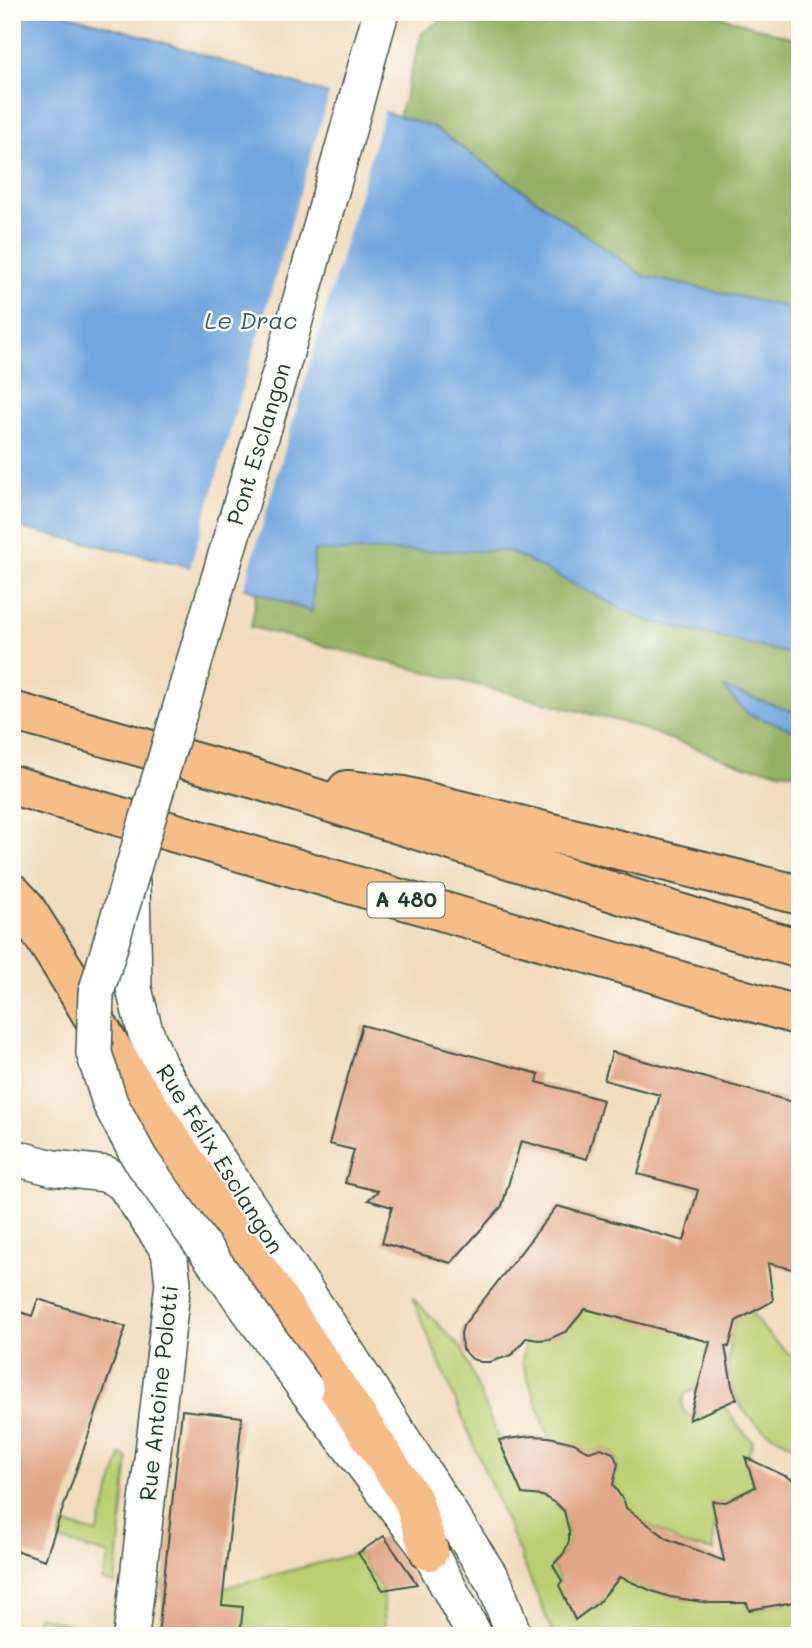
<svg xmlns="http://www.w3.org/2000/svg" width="812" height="1648" font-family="Mali,sans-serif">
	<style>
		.green { fill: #bcce71; stroke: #6e8652; stroke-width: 2 }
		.forest { fill: #95b163; stroke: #5a774c; stroke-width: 2 }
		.water { fill: #72a6df; stroke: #48728a; stroke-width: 2 }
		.pier { fill: #f1dbbc }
		.building { fill: #e1a789 }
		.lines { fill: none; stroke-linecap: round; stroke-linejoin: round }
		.minor-casing { stroke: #3e5548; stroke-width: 38 }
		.highway-casing { stroke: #3e5548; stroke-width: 42 }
		.minor { stroke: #fff; stroke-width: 35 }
		.highway { stroke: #f7bd88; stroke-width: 38 }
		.minor-bridge-casing { stroke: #3e5548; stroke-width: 38; stroke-linecap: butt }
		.minor-bridge { stroke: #fff; stroke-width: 35 }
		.labels { text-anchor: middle; stroke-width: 5; stroke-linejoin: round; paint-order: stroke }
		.shield { fill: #fdfcf7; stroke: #62766e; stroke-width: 2 }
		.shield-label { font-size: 21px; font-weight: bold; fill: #1f3d34 }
		.street-label { font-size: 23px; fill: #1f3d34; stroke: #fdfcf7 }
		.water-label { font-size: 24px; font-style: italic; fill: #385c67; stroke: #fdfcf7 }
	</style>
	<rect width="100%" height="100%" fill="#fdfcf7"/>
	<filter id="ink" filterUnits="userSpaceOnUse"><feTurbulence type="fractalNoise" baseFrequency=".0143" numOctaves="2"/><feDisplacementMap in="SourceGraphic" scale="14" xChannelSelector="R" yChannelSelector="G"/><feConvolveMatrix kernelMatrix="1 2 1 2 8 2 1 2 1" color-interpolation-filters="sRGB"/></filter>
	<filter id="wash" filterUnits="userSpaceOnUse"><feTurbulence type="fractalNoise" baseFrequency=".00686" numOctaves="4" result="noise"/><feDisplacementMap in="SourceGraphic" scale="28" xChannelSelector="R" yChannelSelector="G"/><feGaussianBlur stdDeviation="1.57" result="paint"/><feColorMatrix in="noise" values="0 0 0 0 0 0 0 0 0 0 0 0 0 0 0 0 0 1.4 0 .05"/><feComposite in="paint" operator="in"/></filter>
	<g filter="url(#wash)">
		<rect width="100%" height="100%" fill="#f1dbbc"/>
		<path class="green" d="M412,1297L462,1349L499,1440L538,1495L551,1499L564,1511L567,1521L569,1541L564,1553L553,1565L575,1619L599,1602L620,1575C664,1601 697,1603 746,1601L749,1610L800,1601V1631L757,1636H554Z
			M583,1308L717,1339L700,1393C686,1386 679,1400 684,1412L694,1418L701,1415L707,1406L717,1405L725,1407L739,1427L753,1441L746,1460L755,1488C745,1490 735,1496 728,1503L719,1502L715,1505V1514L719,1517C713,1528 713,1539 714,1551L682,1544L642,1521L628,1523L611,1479C618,1470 620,1463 613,1453L601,1448L589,1454L549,1437L522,1362L526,1338C552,1341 572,1332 583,1308Z
			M738,1312H751C765,1333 780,1348 800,1362V1448C750,1429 722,1400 730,1344C731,1333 735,1322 738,1312Z
			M121,1455L128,1458L115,1584L102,1580L110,1555L59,1540L64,1524L97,1533Z
			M358,1553L383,1590L385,1629L395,1630L397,1636H204L162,1599L163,1582L224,1588Z
			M38,1616L109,1636H35Z"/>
		<path class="forest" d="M454,12H705L800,40V310L644,276L433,127L399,116L422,33Z
			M313,551H509L642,619L800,656V714L725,688L748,714L800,732V774L745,766L629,724L251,627L257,592L312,612Z"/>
		<path class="water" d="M12,12H58L130,32L433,127L644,276L800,310V656L642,619L509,551H314L312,612L180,564L12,526Z
			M723,688L800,714V732L748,714Z"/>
		<path class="pier" d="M330,91L385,108L243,591L189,571Z"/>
		<g id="blocks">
			<path class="building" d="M362,1025L539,1074L537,1082L603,1100L587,1159L521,1141L502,1206L451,1263L382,1243L392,1207L368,1200L378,1191L345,1183L354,1150L329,1144Z
				M612,1052L800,1104V1271L768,1263L773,1301L736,1321L729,1347L725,1346L732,1386L737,1399L689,1420L710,1342L585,1309L567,1331L549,1339L539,1340L526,1338L512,1355L490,1362H481L472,1359L462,1349L461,1333L463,1326L557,1206L684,1241L698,1190L638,1174L660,1095L604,1080Z
				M38,1299L126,1327L45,1560L12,1549V1309L32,1316Z
				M182,1410L242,1417L222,1605L243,1607L240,1636H158Z
				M532,1436L549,1437L574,1443L589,1452L601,1448L613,1453L618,1464L613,1485L624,1501L626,1508L668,1539L724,1561L712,1501L726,1502L755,1487L745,1457L800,1483V1601L749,1610L747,1603H710L670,1597L652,1591L620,1577L599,1602L575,1620L559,1585L562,1581L553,1565L564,1553L569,1541V1531L564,1511L558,1505L543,1496L522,1494L499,1440Z
				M384,1536L417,1584L383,1590L358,1553Z"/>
		</g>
	</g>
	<g filter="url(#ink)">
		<use href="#blocks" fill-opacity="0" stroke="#3e5548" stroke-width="2"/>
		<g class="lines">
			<g class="minor-casing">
				<path id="minor" d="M285,356L381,12
					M132,882L134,989L145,1031L160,1067L214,1154L348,1354L495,1584L514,1636
					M12,1157L53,1168L106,1174L123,1183L169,1251L173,1283L131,1636
					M305,1388L429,1551L475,1636"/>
			</g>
			<g class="highway-casing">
				<path id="highway" d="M12,711L255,779L724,927L800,949
					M12,785L800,1016
					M347,790L403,796L800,895
					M12,893L24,906L69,977L126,1072L413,1500L429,1551"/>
			</g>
			<use href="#minor" class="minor"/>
			<use href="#highway" class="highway"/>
			<g class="minor-bridge-casing">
				<path id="minor-bridge" d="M285,356L96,993L94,1053L110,1103L140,1159L305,1388"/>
			</g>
			<use href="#minor-bridge" class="minor-bridge"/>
		</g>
	</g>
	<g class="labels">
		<rect class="shield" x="367.5" y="882.5" width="77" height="35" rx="5"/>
		<g class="shield-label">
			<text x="406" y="907">A 480</text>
		</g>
		<g class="street-label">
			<text transform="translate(259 444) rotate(-73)" y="8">Pont Esclangon</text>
			<text transform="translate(220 1159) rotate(58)" y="8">Rue Félix Esclangon</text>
			<text transform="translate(159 1393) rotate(-84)" y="8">Rue Antoine Polotti</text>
		</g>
		<g class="water-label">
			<text x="251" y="329">Le Drac</text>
		</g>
	</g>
	<rect width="812" height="1648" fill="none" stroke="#fdfcf7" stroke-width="42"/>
</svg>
